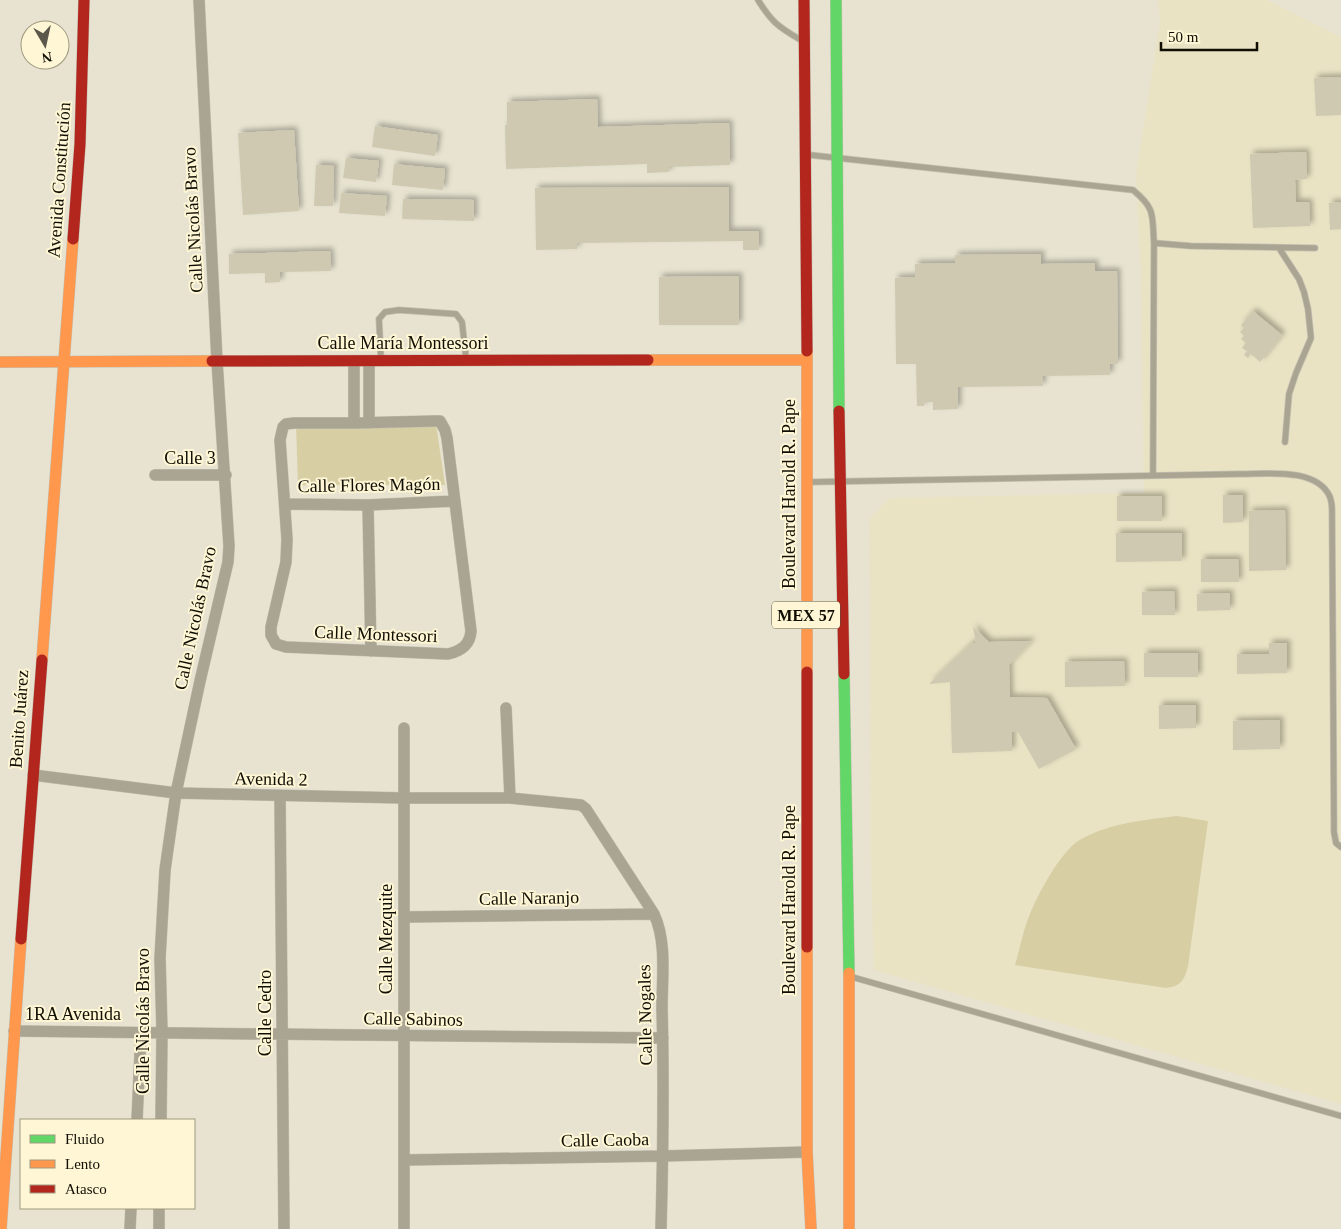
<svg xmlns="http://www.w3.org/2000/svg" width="1341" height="1229" font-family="Georgia,serif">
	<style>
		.built { fill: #e9e2c3 }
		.green { fill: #d7cea4 }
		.building { fill: #cec9b0; filter: url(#shadow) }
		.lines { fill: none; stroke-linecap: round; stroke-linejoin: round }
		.lane-casing { stroke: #c3bfb1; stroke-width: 7 }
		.street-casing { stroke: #c3bfb1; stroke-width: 12 }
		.fast-casing { stroke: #c3bfb1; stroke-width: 12 }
		.slow-casing { stroke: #c3bfb1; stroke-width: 12 }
		.jam-casing { stroke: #c3bfb1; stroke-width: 12 }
		.lane { stroke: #aaa592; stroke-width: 5.5 }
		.street { stroke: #aaa592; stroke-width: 11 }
		.fast { stroke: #63d668; stroke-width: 11 }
		.slow { stroke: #ff974d; stroke-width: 11 }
		.jam { stroke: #b3261e; stroke-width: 11 }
		.labels { text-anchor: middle; stroke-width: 4; stroke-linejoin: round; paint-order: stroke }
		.shield { fill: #fef6d4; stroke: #575342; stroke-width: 1 }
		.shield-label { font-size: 16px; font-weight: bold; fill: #100d03 }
		.street-label { font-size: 18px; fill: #100d03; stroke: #fef6d4 }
	</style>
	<defs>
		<filter id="shadow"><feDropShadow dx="3.5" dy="-3.5" stdDeviation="2.5" flood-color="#0004"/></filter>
	</defs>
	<rect width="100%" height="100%" fill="#e7e3d0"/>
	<path class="built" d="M1158,0H1267L1341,37V1104L874,970L871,867L870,519L889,498L1144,493L1141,276L1136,176L1160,22Z"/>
	<path class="green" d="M296,424H436L445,485H298Z
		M1177,816L1208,821L1188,966C1184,980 1182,986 1166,988L1015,965C1020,949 1023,930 1030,914C1038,894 1060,853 1078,841C1108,823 1144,820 1177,816Z"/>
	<path class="building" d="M1341,77V115L1316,116L1314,78Z
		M597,99L598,127L729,123L730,165L669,167V172L647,173V164L506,169L505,125H507V102Z
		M375,126L438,135L435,156L372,147Z
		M294,130L299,211L243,215L238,133Z
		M1306,152L1307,179L1295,180L1296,202H1309L1310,226L1253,228L1250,154Z
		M346,158L379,161L376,182L343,178Z
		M394,164L445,169L443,190L392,185Z
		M316,165L334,166L333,206H314Z
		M729,187V231H759V250H743V241L577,243V249L536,250L535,188Z
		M341,193L387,196L385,216L339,213Z
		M403,199L474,200V221L402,219Z
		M1341,202V229L1330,230L1329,203Z
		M330,251L331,271L280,272V282L265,283V273L229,274V254Z
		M1041,254V264L1095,263V271H1117L1118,364H1110V375L1042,376L1043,386L958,387V409L933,410V402H924V406H917L916,364H896L895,278L915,277V264L955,263V255Z
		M739,276V325H659V277Z
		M1253,311L1282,335L1260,362L1251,354L1248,358L1244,355L1247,351L1242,348L1246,343L1241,339L1244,336L1240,332L1244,328L1241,325Z
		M1223,495H1243V522L1223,523Z
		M1117,496H1162V521H1117Z
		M1285,510L1286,570L1249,571V511Z
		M1116,533H1182V561L1116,562Z
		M1201,559H1238L1239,582H1201Z
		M1174,591L1175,615H1142V592Z
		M1230,593V610L1197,611V594Z
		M973,627L989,642L1032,641L1009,665L1010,697L1047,698L1076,749L1039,769L1018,732H1012V751L952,753L950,682L929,684L972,643H976Z
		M1269,643H1287V673L1237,674V654H1269Z
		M1144,653H1198V677H1144Z
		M1124,661L1125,686L1065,687V662Z
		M1159,705H1196V728L1159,729Z
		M1280,720V749L1233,750V721Z"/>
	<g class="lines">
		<g class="lane-casing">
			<path id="lane" d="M758,0C771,21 777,26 799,39
				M810,155L1133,190C1156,209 1152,215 1154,243L1153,475
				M1154,243L1191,246L1315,248
				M1279,248L1299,279L1304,292L1308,309L1311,338L1296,373L1289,394L1285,442
				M381,360L379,319L385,312L399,310L456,314L462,322L466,358
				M811,482L1239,474C1266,474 1317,467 1330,497C1331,500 1332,505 1332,509L1334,832L1336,843L1341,847
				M852,977L1341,1116"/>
		</g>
		<g class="street-casing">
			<path id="street" d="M369,362V423
				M436,421H440L445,430L447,438L471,631C470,645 461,651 448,654L286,647L276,644L271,635V627L286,562L287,539L280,440L283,427L286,424L294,423H354Z
				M354,423V362
				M155,475H226
				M285,504L368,505L455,501
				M368,505L371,651
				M506,708L510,798
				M404,728V1229
				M33,775L176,793L404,798H510L581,805L586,809L654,914C667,942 662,978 662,1008C664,1082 663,1155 661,1229
				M280,797L284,1229
				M404,917L654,914
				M14,1031C230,1033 447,1037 663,1038
				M137,1120L141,1032
				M161,1120L162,1032L160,958L165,870L176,793L200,681L228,562L229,546L217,361L199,0
				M404,1160L663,1156L807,1152
				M130,1229L131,1208
				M159,1229V1208"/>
		</g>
		<g class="fast-casing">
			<path id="fast" d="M836,0L839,411
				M844,674L849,973"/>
		</g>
		<g class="slow-casing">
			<path id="slow" d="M807,351V672
				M648,360H807
				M0,362L212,361
				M42,660L73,239
				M807,947V1152L811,1229
				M849,973V1229
				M1,1229L21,939"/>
		</g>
		<g class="jam-casing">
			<path id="jam" d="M804,0L807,351
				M73,239L80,144L84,0
				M212,361L648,360
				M839,411L844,674
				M807,672V947
				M21,939L42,660"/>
		</g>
		<use href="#lane" class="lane"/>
		<use href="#street" class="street"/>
		<use href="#fast" class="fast"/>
		<use href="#slow" class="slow"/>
		<use href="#jam" class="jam"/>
	</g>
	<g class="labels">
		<rect class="shield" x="772" y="601.5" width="68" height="27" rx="4"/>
		<g class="shield-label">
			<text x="806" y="621">MEX 57</text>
		</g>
		<g class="street-label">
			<text transform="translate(59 180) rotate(-86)" y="6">Avenida Constitución</text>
			<text transform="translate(193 220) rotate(-93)" y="6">Calle Nicolás Bravo</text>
			<text x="403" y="349">Calle María Montessori</text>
			<text x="190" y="464">Calle 3</text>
			<text transform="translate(369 485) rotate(-1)" y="6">Calle Flores Magón</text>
			<text transform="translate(789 494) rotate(-90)" y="6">Boulevard Harold R. Pape</text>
			<text transform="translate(195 618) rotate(-78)" y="6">Calle Nicolás Bravo</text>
			<text transform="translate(376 634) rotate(2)" y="6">Calle Montessori</text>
			<text transform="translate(19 719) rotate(-86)" y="6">Benito Juárez</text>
			<text transform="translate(271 779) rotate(1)" y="6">Avenida 2</text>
			<text transform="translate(529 898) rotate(-1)" y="6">Calle Naranjo</text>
			<text transform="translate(789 900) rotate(-90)" y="6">Boulevard Harold R. Pape</text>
			<text transform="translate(386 939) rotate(-90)" y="6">Calle Mezquite</text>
			<text transform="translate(265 1013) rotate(-90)" y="6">Calle Cedro</text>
			<text x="73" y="1020">1RA Avenida</text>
			<text transform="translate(645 1015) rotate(-91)" y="6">Calle Nogales</text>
			<text transform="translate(413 1019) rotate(1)" y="6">Calle Sabinos</text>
			<text transform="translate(143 1021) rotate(-90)" y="6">Calle Nicolás Bravo</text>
			<text transform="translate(605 1140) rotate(-1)" y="6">Calle Caoba</text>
		</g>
	</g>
	<rect x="20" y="1119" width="175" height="90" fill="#fef6d4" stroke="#9f9980"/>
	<rect x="30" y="1135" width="25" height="8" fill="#63d668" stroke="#9f9980"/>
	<text x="65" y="1144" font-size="15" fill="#100d03">Fluido</text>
	<rect x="30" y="1160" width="25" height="8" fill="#ff974d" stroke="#9f9980"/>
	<text x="65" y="1169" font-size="15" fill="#100d03">Lento</text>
	<rect x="30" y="1185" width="25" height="8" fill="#b3261e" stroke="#9f9980"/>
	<text x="65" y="1194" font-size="15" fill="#100d03">Atasco</text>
	<g transform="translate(45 45) rotate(171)"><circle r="24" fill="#fef6d4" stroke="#9f9980"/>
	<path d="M0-4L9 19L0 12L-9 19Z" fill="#5b584b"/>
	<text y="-8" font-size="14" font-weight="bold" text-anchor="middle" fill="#100d03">N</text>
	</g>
	<path d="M1161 42v8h96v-8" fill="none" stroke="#100d03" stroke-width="2.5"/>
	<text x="1168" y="42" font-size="15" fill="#100d03" stroke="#fef6d4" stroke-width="4" paint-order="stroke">50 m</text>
</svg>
